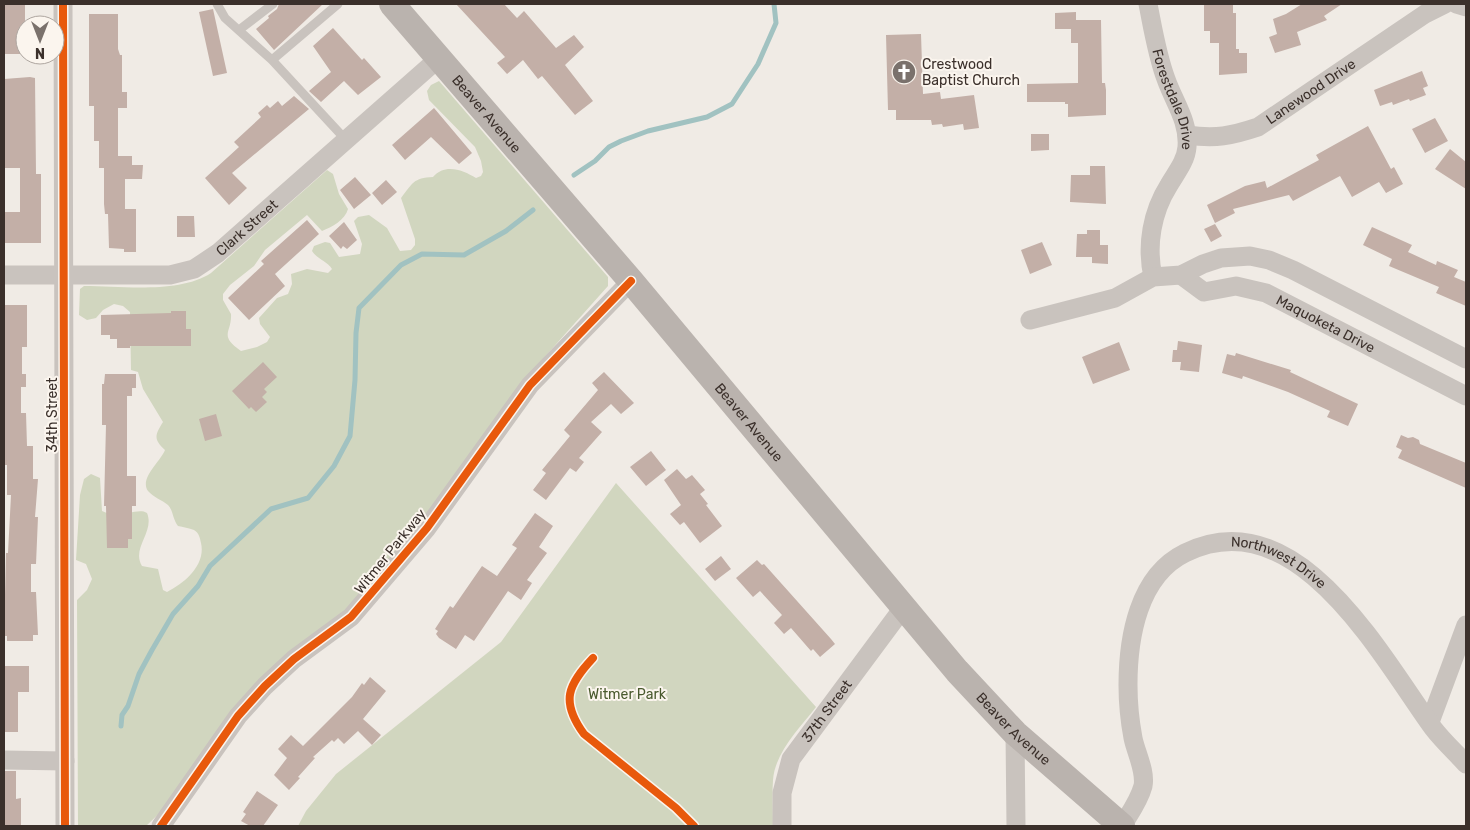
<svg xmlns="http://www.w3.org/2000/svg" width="1470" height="830" font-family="Rubik,sans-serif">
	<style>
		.green { fill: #d1d6bf }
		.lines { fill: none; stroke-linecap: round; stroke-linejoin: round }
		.stream { stroke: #a1c2c1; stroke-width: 5 }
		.building { fill: #c3afa7 }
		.lane { stroke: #c9c3be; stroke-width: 9 }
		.street { stroke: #c9c3be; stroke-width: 19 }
		.secondary { stroke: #bab3ae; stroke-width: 26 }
		.cycleway-casing { stroke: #fbf5ee; stroke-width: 11 }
		.cycleway { stroke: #e8590c; stroke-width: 8 }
		.labels { text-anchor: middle; stroke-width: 4; stroke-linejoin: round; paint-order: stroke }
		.poi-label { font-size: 14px; fill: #3b302b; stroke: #fbf5ee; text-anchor: start }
		.street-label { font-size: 14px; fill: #3b302b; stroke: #fbf5ee }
		.park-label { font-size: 14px; fill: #4a5a2e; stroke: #fbf5ee }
	</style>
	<rect width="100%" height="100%" fill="#f0ebe5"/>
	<path class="green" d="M439,81L608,277V286L525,379L423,524L351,607L292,651L167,806L146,826H78L77,600L87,590L92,579L86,564L76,560L80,495L84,479L91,474L100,478L102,511C119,520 137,507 147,513C155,532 131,548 142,566L158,569L163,590L167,592C185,583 206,565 201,543C200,538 199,533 194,530C189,528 183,527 178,526C173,520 173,510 168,505C162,500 153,497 148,491C139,478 161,461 165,450C153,439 155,435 163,422L143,389L138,372L131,370L130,312L123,306L114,304L103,310L96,318L87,320L79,315L80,289L84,286C122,286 179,294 211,273L327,170L333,174L339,194L348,209C345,220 332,227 322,231L307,215L265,250L254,266L230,285L223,294V300L231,314C232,333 218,335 241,351L257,347L267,342L270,337L260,324L259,318L277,298L288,294L292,284L291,274L307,269L328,273L332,269C327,261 317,259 312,251L314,246L325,242L330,243L339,257L360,254L362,244L354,221L358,217L369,215L387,228L400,251L411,250L415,245V239L401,198C413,183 413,178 433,177C445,163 463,170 476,178L481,176L483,172L481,161L475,147L429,100L427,91L431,85Z
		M616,483L816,707C800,728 775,752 773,780C772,795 773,811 773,826H298L306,811L336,774L501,642Z"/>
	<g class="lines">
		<path class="stream" d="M574,175L595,161L609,147L621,141L648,131L707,117L732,104L758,64L776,23L774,4
			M121,726L122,715L128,706L139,674L152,650L173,614L198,586L210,566L271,509L308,498L334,466L350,436L355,380L356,333L359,308L401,265L422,254L464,255L506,231L533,210"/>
	</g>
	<path class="building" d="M5,4H25V54H5Z
		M279,4H323L274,50L256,29L269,18L268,16L277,9Z
		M456,4H504L517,18L524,11L556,48L574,35L584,47L565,65L593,101L575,115L542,76L538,79L523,60L507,74L497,63L505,57Z
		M1204,4H1233V13H1236V49H1239V53H1247V73L1219,75V43H1210V31H1204Z
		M1302,4H1342L1324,16L1327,20L1297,32L1301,45L1275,53L1269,37L1277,34L1273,19L1286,14Z
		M213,9L227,73L213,76L199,12Z
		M1076,12V20H1101L1102,83H1105L1106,90V115L1068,117V104H1065V102H1027V84L1078,83V43H1071V29H1055V13Z
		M89,14H118V49L120,55H122V92H127V108H118V156H132V165H143L142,179H125V209H136V252H124V249L109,248L108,214H105L104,204V168H99V141H94V106H89Z
		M333,28L362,60L364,58L381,77L358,95L344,81L321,102L309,91L331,72L313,46Z
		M921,34L923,94L940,92L941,99L974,95L979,128L964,130L963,124L943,127L942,124L932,125L931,120H896V110H888L886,35Z
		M1422,71L1428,86L1423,88L1426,95L1410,101L1409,99L1393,105L1392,102L1380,106L1374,90Z
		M30,77L35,78L36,174H41V243H4V212H20V168H4V79Z
		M294,96L309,109L232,173L247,188L229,205L205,178L239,147L234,142L261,117L258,113L267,105L270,108L278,101L282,106Z
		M434,108L472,153L459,164L431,137L405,160L392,145Z
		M1435,118L1448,141L1425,153L1412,129Z
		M1368,126L1391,169L1394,167L1403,184L1386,193L1379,182L1352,197L1340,176L1293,201L1289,195L1233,209L1235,213L1215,223L1207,205L1245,186L1265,181L1267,188L1319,160L1316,155Z
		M1031,134H1049V150L1031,151Z
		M1450,149L1466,162V189L1435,169Z
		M1090,166H1105L1106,204L1070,202L1071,175H1090Z
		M355,177L371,195L354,209L340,190Z
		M386,180L397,192L382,205L372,193Z
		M177,216H194L195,237H177Z
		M307,220L319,234L275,274L285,286L249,320L228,298L264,264L261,261Z
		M344,222L357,240L347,249L343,246L341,249L329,236Z
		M1215,224L1222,236L1211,242L1204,229Z
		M1372,227L1412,245L1408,252L1436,265L1437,261L1458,270L1454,277L1466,282V306L1436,293L1439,287L1389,266L1392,259L1363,245Z
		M1087,230H1100V245H1108V264L1092,263V257H1076L1077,234H1087Z
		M1042,242L1052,265L1030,274L1021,250Z
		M4,305H27V347H22V374H26V387H21V413H26L27,446H33V479H38L35,517H38L36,564H31V592H36L38,635H33V641H7V636H4L6,553H8L11,495H7V465H4Z
		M171,311H186V329H191V346H130V348H117V339H110V335H101V315L171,313Z
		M1178,341L1202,345L1199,372L1180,370L1181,362H1172L1173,350H1177Z
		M1119,342L1130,370L1093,384L1082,357Z
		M1236,353L1291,370L1290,372L1358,404L1348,426L1327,417L1330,411L1288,392L1243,376L1242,379L1222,373L1227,354L1235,356Z
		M263,362L277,377L264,389L267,392L262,397L267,402L256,412L251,407L249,409L232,391Z
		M604,372L634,403L621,414L611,404L591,422L602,432L579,458L584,462L576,472L570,468L546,500L533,490L546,473L542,470L570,436L564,430L598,390L592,383Z
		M105,374H136V388H132V396H127V476H136V506H132V539H128V548H107L106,506H104L106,425H102V384H104Z
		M216,414L222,436L205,441L199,419Z
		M1401,435L1408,438L1413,437L1419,440L1420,444L1466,463V488L1398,458L1402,450L1396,447Z
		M651,451L666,470L646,486L630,467Z
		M677,469L686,479L692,475L705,490L700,494L708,504L706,505L722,526L700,543L684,522L680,525L670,514L681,505L664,480Z
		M535,513L553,526L539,547L547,553L527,580L532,583L521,600L508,591L474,641L465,635L456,649L439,638L436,634L438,631L435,629L450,606L453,608L482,566L497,576L517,548L512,545Z
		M721,556L731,569L715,581L705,569Z
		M757,560L762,565L764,564L831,639L835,644L820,657L813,649L811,651L791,628L784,634L774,623L782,615L760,591L753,597L736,578Z
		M4,666H29V692H18V732H4Z
		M370,677L386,691L363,719L381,735L372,745L358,731L344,744L338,738L334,742L332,740L313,757L315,758L298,777L300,778L289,790L274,775L287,758L278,749L291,735L303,746L352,697L362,683L364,685Z
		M4,771H16V799L21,798V826H4Z
		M257,791L278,805L263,826H250L241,821L246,814L243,812Z"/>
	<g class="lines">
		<path class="lane" d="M217,4L225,18L272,60
			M338,4L272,60L346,140
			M239,30L273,4"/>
		<g class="street">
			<path d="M63,4L65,826"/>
			<path id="s1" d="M1148,4C1153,29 1157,55 1166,79C1174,102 1189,121 1187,147C1186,161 1176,173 1169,185C1152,212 1146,245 1153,277"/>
			<path d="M1456,4L1466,7"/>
			<path id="s2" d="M1187,135C1216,139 1231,136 1258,127L1425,14L1445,4"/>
			<path id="s3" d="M4,275H170L194,269L218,253L439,58"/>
			<path id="s4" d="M1181,275L1204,292L1236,286L1266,293L1466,396"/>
			<path d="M1030,320L1115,298L1153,277L1181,275L1203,264L1221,258L1250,256L1269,260L1293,270L1466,359"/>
			<path d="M1430,722L1466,625"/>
			<path d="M1015,733L1016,826"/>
			<path d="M4,760L65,761"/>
			<path d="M161,826L238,716L265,686L294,659L351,617L427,528L530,385L631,281"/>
			<path id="s5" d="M782,826V793L791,759L903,608"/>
			<path id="s6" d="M1122,826C1130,813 1139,801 1143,786C1146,771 1136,753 1133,738C1130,722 1128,702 1128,685C1128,638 1138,576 1185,553C1297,498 1380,655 1433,728C1443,741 1455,752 1466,764"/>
		</g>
		<path class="secondary" id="s7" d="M392,4L631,281L957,671L1015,733L1122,826"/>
		<g class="cycleway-casing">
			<path id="cycleway" d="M63,4L65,826
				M593,658C568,685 560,701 584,734L676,808L694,826
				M161,826L238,716L265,686L294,659L351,617L427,528L530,385L631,281"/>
		</g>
		<use href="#cycleway" class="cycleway"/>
	</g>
	<defs>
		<g id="church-disc" transform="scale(1.25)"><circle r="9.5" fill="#7a716c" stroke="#fbf5ee"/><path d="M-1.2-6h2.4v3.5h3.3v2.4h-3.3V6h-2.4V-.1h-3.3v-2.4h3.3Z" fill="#fff"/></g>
	</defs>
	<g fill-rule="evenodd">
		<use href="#church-disc" x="904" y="72"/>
	</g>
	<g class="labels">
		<g class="poi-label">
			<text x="922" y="69">Crestwood<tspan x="922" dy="16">Baptist Church</tspan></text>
		</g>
		<g class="street-label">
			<text dy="5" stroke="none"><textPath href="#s2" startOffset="136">Lanewood Drive</textPath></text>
			<text dy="5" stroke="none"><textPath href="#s1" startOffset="99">Forestdale Drive</textPath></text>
			<text dy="5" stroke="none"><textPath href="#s7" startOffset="145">Beaver Avenue</textPath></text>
			<text dy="5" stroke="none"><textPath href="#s3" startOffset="258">Clark Street</textPath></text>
			<text dy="5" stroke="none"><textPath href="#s4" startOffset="159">Maquoketa Drive</textPath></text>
			<text transform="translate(52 415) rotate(-90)" y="5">34th Street</text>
			<text dy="5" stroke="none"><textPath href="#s7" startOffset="550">Beaver Avenue</textPath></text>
			<text transform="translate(390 551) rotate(-51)" y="5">Witmer Parkway</text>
			<text dy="5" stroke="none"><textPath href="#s6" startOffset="400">Northwest Drive</textPath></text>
			<text dy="5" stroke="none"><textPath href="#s5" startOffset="128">37th Street</textPath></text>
			<text dy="5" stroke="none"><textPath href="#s7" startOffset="955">Beaver Avenue</textPath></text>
		</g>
		<g class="park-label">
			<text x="627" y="699">Witmer Park</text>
		</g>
	</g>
	<rect width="1470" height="830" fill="none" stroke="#3b302b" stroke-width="10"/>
	<g transform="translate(40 40) rotate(180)"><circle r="24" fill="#fbf5ee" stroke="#aea6a0"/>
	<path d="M0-4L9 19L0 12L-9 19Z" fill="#7a716c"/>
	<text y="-8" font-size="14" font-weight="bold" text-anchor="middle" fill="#3b302b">N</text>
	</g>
</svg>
